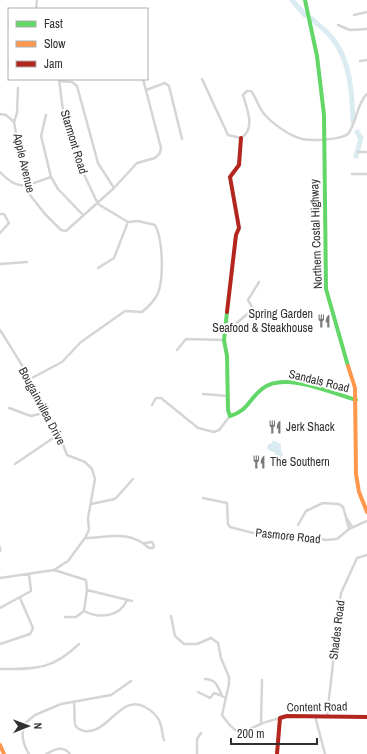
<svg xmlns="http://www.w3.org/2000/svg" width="367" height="754" font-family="'Archivo Narrow',sans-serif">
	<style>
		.water { fill: #dbebf2 }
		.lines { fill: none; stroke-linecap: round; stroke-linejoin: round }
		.river { stroke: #dbebf2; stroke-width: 5 }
		.street { stroke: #d5d5d5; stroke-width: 2.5 }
		.fast { stroke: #63d668; stroke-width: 4 }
		.slow { stroke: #ff974d; stroke-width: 4 }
		.jam { stroke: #b3261e; stroke-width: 4 }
		.labels { text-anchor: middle; stroke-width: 4; stroke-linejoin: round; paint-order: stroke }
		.street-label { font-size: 12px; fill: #313131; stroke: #fff }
		.poi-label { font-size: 12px; fill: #313131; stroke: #fff; text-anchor: start }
	</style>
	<rect width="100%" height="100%" fill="#fff"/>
	<path class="water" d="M273,440L281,444V450L283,455L280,459L275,458V453L267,449L268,444L272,443Z"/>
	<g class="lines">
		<path class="river" d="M292,0L305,15
			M312,19C318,25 327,31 332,38C351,60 352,95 353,122
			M356,156L361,138L357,132"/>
		<path class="street" d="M36,9L37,0
			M354,15L367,12
			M338,25L350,30L367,29
			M360,61L367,60
			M59,79L63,111L80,166L98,204L128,222
			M202,79L228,135L241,138C256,129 247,109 243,95L247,91H251C257,98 258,108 265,115C273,124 290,136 302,139C312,141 340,140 348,134C357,122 356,105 367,94
			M59,81L72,82L77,86L98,163L114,188
			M146,90L165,83L169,86L182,139
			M0,114L6,115L14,122L23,172L30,195L45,214L61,230L66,231L114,188L137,163L155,158L160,153L161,148L143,79
			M46,115L41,136L51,177L58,189L83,215
			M14,122L17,113L18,88
			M358,152H367
			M0,172C20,193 27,185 51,177
			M352,174H367
			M0,214H4L9,223L0,233
			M0,264L27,262
			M0,330L25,370L59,434L67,455L85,462L92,469L95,479L88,518L89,530L85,538L68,561L54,570L0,578
			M226,332L251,311L252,307L248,300L259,282
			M177,350L186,339L224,340
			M30,379L62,362L81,342L125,311L142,312C148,307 155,301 158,293C164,277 163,239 155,225L138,221L128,222L114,258L98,268
			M203,394L228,396
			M152,405L156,398H161L198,428L214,432L219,430L230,416
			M9,408L31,416L47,412
			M15,464L59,434
			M203,498L227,503L228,524L230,527L265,536H306L326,540L337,539L349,529L367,521
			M91,504L115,499L133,479
			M346,518L349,529
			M298,525L306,511L323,503L339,504L343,507L346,517L352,527
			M85,538C110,537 130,530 149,548H153L154,546L152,542L145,543
			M0,547V551
			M54,570L86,580L87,590L84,611
			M87,590L132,601
			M0,608L31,591L29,574
			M84,611C99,619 120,617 127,600
			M171,616L175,636L184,644H197L211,638L218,643L221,658L229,677V684L222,715C238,738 239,733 261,724C267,721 274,720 280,718
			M65,617H76L84,611
			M0,644L30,634L33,628L20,598
			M0,669C36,669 52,670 79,644
			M205,679C216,679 218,687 222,696L226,698
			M198,692L210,698L214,693L222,696
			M74,703C75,709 74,719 75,724C76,728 80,730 84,731C108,735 121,693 145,707C151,710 156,715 159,720C162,726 162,734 164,740
			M315,716L325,754
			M327,716L341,593L357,558L367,555
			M261,724L262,680
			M29,754C23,744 21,736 24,724L35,715L61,704L111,695L131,681
			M46,754C55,749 63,745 70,754
			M197,754V739L201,733"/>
		<path class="fast" d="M305,0L317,56L324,115L326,289L348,366
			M227,312L224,340L227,356L228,410L230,416C248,411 248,400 262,389C284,371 331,393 356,400"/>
		<path class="slow" d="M348,366L355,388L356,474L359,492L367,512
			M0,745L4,754"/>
		<path class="jam" d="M227,312L236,235L239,228L230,177L239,165L241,138
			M277,754L280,718L287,716L367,717"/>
	</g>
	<defs>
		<g id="restaurant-bare" transform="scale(1.08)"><path d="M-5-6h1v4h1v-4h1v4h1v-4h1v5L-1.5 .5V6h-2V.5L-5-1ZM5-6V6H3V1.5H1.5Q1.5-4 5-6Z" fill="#797979" stroke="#fff" stroke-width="2.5" paint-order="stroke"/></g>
	</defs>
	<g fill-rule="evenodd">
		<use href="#restaurant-bare" x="324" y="321"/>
		<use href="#restaurant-bare" x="275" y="427"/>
		<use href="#restaurant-bare" x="259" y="462"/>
	</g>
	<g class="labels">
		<g class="street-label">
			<text transform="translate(74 142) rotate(73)" y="4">Starmont Road</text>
			<text transform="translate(24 163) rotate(77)" y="4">Apple Avenue</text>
			<text transform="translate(316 234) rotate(-92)" y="4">Northern Costal Highway</text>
			<text transform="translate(319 381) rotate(14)" y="4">Sandals Road</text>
			<text transform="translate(42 406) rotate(62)" y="4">Bougainvillea Drive</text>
			<text transform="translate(288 536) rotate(6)" y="4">Pasmore Road</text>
			<text transform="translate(337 630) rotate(-83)" y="4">Shades Road</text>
			<text transform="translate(317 707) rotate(-1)" y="4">Content Road</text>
		</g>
		<g class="poi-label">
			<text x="313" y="318" text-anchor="end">Spring Garden<tspan x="313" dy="14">Seafood &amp; Steakhouse</tspan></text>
			<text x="286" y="431">Jerk Shack</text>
			<text x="270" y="466">The Southern</text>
		</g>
	</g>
	<rect x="8" y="8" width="140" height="72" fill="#ffffff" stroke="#adadad"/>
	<rect x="16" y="21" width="20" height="6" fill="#63d668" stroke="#adadad"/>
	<text x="44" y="28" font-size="12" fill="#313131">Fast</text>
	<rect x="16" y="41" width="20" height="6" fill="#ff974d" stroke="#adadad"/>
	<text x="44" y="48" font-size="12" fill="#313131">Slow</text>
	<rect x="16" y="61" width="20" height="6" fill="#b3261e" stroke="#adadad"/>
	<text x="44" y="68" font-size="12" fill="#313131">Jam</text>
	<g transform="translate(28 726) rotate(89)" stroke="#ffffff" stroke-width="3" paint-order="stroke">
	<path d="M0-3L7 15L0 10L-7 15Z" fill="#313131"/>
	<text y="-6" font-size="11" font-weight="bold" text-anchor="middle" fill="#313131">N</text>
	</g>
	<path d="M231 738v6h86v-6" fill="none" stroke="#313131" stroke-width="2"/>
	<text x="237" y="738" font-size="12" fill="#313131" stroke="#ffffff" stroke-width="3" paint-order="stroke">200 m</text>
</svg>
